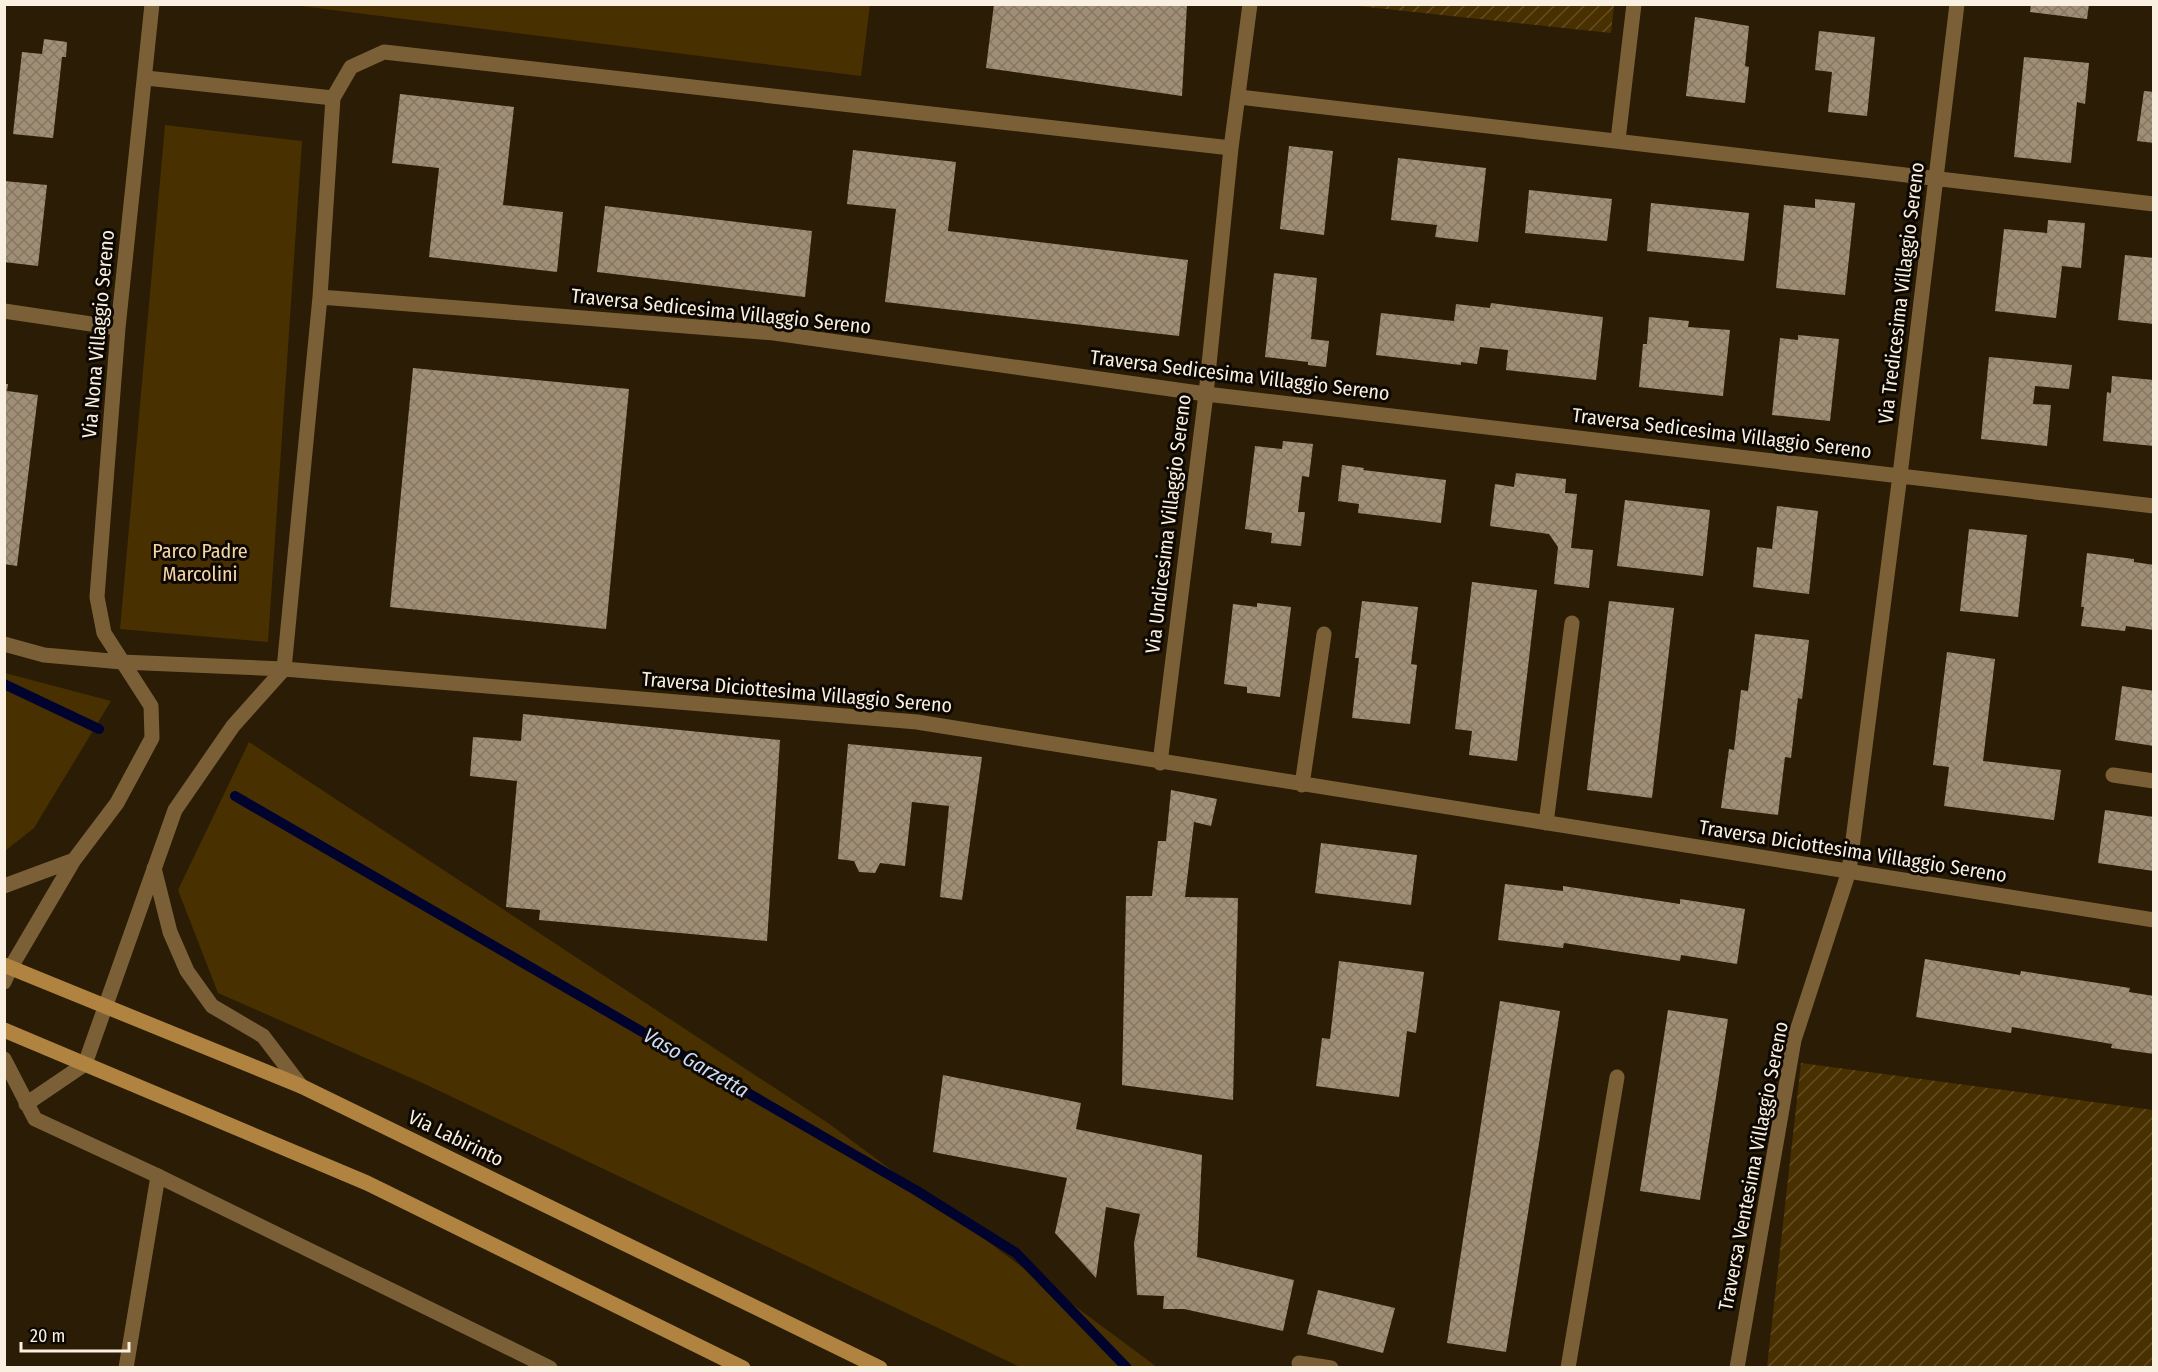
<svg xmlns="http://www.w3.org/2000/svg" width="2158" height="1372" font-family="'Fira Sans Condensed',sans-serif">
	<style>
		.park { fill: #493000 }
		.garden { fill: url(#garden-furrows) }
		.lines { fill: none; stroke-linecap: round; stroke-linejoin: round }
		.stream { stroke: #00032e; stroke-width: 10 }
		.building { fill: url(#building-cross-hatch) }
		.lane { stroke: #7b6037; stroke-width: 15 }
		.street { stroke: #7b6037; stroke-width: 15 }
		.secondary { stroke: #b08440; stroke-width: 15 }
		.labels { text-anchor: middle; stroke-width: 6; stroke-linejoin: round; paint-order: stroke }
		.street-label { font-size: 20px; fill: #f9f0e2; stroke: #0e0802 }
		.park-label { font-size: 20px; fill: #f6d6a7; stroke: #0e0802 }
		.water-label { font-size: 21px; font-style: italic; fill: #caddfc; stroke: #0e0802 }
	</style>
	<defs>
		<pattern id="garden-furrows" width="10" height="10" patternUnits="userSpaceOnUse" patternTransform="scale(1.5)"><rect width="10" height="10" fill="#493000"/><path d="M-1 1l2-2M0 10L10 0M9 11l2-2" fill="none" stroke="#644e25"/></pattern>
		<pattern id="building-cross-hatch" width="8" height="8" patternUnits="userSpaceOnUse" patternTransform="scale(1.5)"><rect width="8" height="8" fill="#a18f75"/><path d="M0 0l8 8M0 8l8-8" fill="none" stroke="#837664"/></pattern>
	</defs>
	<rect width="100%" height="100%" fill="#2a1c05"/>
	<path class="park" d="M293,5L870,4V5L861,76Z
		M165,125L302,141L268,642L120,629Z
		M5,673L111,701L34,828L5,851Z
		M249,742L828,1123L1157,1367H1020L427,1085L218,993L178,890Z"/>
	<path class="garden" d="M1349,5L1614,4V5L1611,33Z
		M1801,1063L2153,1110V1367H1767Z"/>
	<g class="lines">
		<path class="stream" d="M4,684L99,729
			M235,796L917,1191L1016,1253L1127,1368"/>
	</g>
	<path class="building" d="M994,4H1187L1182,96L986,68Z
		M2031,4H2089L2087,19L2030,12Z
		M1695,17L1749,26L1745,66L1749,67L1745,103L1686,96Z
		M1819,31L1875,37L1867,116L1828,112L1832,72L1815,70Z
		M44,39L67,42L66,57H62L53,138L13,134L22,52L42,54Z
		M2024,57L2089,63L2085,104L2077,102L2071,163L2014,157Z
		M2144,91L2154,92V143L2137,141Z
		M400,94L514,107L503,205L563,212L557,272L429,257L439,168L392,163Z
		M1289,146L1333,151L1324,235L1280,229Z
		M853,150L956,162L948,231L1188,260L1179,336L885,302L896,209L847,204Z
		M1398,158L1486,168L1478,242L1435,237L1437,225L1391,220Z
		M4,181L47,185L38,266L4,262Z
		M1529,190L1612,199L1607,241L1525,233Z
		M1815,199L1855,203L1845,295L1776,288L1784,205L1815,208Z
		M1651,203L1749,213L1744,261L1647,251Z
		M605,206L812,231L805,297L597,272Z
		M2048,220L2085,223L2081,268L2062,266L2056,318L1995,311L2004,229L2047,233Z
		M2125,255L2154,258V324L2118,320Z
		M1274,273L1317,278L1311,339L1329,341L1326,367L1308,365V362L1265,357Z
		M1491,303L1603,317L1596,380L1506,370L1508,350L1480,347L1477,364L1461,362V365L1376,355L1381,313L1454,321L1456,304L1490,308Z
		M1649,317L1689,321L1688,327L1730,330L1723,396L1639,387L1643,344H1647Z
		M1798,335L1839,339L1830,421L1772,415L1780,338L1798,340Z
		M1989,357L2072,365L2069,389L2035,386L2033,404L2051,405L2047,446L1981,439Z
		M413,368L629,389L606,629L390,607Z
		M2112,376L2154,380V446L2103,441L2107,392L2111,393Z
		M4,384H8L7,391L38,395L17,566L4,564Z
		M1283,441L1313,444L1309,477L1302,476L1298,512H1305L1301,546L1271,543L1272,533L1245,529L1255,446L1282,449Z
		M1342,465L1364,468L1363,470L1446,480L1441,523L1358,513L1359,504L1338,501Z
		M1516,473L1566,479L1565,493L1577,494L1571,548L1593,550L1589,588L1554,584L1558,547L1549,534L1490,526L1495,484L1514,487Z
		M1625,500L1710,510L1703,576L1617,566Z
		M1777,506L1818,511L1809,594L1753,587L1757,547L1772,549Z
		M1969,529L2027,535L2018,617L1960,611Z
		M2087,553L2134,559V562L2154,565V630L2126,626L2125,631L2081,626L2084,607H2081Z
		M1472,582L1537,590L1517,761L1469,755L1472,731L1455,729Z
		M1362,601L1418,607L1411,664L1417,665L1410,724L1352,718L1359,658H1355Z
		M1609,601L1674,608L1652,798L1587,790Z
		M1257,603L1291,607L1280,697L1247,693V687L1224,684L1233,604L1257,607Z
		M1755,634L1809,640L1802,699L1798,698L1791,758L1785,757L1778,815L1721,808L1729,749L1734,750L1741,690L1748,691Z
		M1947,652L1995,659L1983,761L2061,770L2054,820L1944,806L1949,767L1933,765Z
		M2122,686L2154,691V746L2115,740Z
		M523,714L780,740L767,941L539,920L540,910L506,907L517,781L470,776L473,737L521,741Z
		M848,744L982,757L962,900L940,897L949,806L912,802L905,866L880,863L875,873L859,872L854,861L838,859Z
		M1171,790L1217,799L1211,826L1194,822L1185,897L1238,898L1233,1100L1122,1085L1126,896H1152L1158,841H1166Z
		M2105,810L2154,817V871L2098,863Z
		M1321,843L1417,855L1411,905L1315,893Z
		M1505,884L1563,891V886L1680,904V899L1745,909L1737,964L1681,955L1680,961L1564,943L1563,948L1498,940Z
		M1925,959L2020,975L2021,971L2130,988L2129,992L2154,996V1054L2111,1048L2112,1044L2012,1027L2011,1033L1916,1017Z
		M1339,961L1424,972L1416,1033L1407,1031L1399,1097L1316,1086L1322,1038L1330,1039Z
		M1500,1001L1560,1011L1506,1352L1447,1343Z
		M1668,1010L1728,1019L1700,1200L1640,1191Z
		M943,1075L1081,1103L1076,1129L1202,1155L1197,1257L1294,1280L1283,1331L1184,1309H1163L1164,1296L1137,1295L1134,1243L1140,1214L1106,1207L1096,1278L1055,1233L1067,1178L933,1152Z
		M1318,1290L1395,1308L1383,1353L1307,1334Z"/>
	<g class="lines">
		<path class="lane" d="M126,1368L158,1176"/>
		<path class="street" d="M146,78L333,98
			M1239,97L2154,204
			M1618,140L1634,4
			M320,297L774,333L1206,394L2154,506
			M4,311L118,328
			M4,644L44,655L122,662L284,669L917,722L2154,920
			M1160,763L1206,394L1231,148L1250,4
			M2113,775L2154,781
			M1302,785L1324,634
			M1546,823L1572,623
			M154,868L170,932L187,971L212,1006L263,1036L301,1086
			M4,886L74,860
			M4,982L11,967L74,860L117,803L152,738L151,706L104,633L97,597L118,328L152,4
			M4,1059L35,1119L158,1176L550,1368
			M26,1104L85,1064L175,810L233,726L284,669L320,297L333,98L351,67L384,52L1231,148
			M1299,1363L1331,1368
			M1568,1368L1617,1077
			M1737,1368L1794,1040L1849,871L1900,475L1957,4"/>
		<path class="secondary" d="M4,965L301,1086L880,1368
			M4,1030L367,1183L743,1368"/>
	</g>
	<g class="labels">
		<g class="street-label">
			<text transform="translate(1901 293) rotate(-83)" y="7">Via Tredicesima Villaggio Sereno</text>
			<text transform="translate(721 311) rotate(6)" y="7">Traversa Sedicesima Villaggio Sereno</text>
			<text transform="translate(98 334) rotate(-85)" y="7">Via Nona Villaggio Sereno</text>
			<text transform="translate(1240 375) rotate(7)" y="7">Traversa Sedicesima Villaggio Sereno</text>
			<text transform="translate(1722 433) rotate(7)" y="7">Traversa Sedicesima Villaggio Sereno</text>
			<text transform="translate(1168 524) rotate(-83)" y="7">Via Undicesima Villaggio Sereno</text>
			<text transform="translate(797 692) rotate(5)" y="7">Traversa Diciottesima Villaggio Sereno</text>
			<text transform="translate(1853 851) rotate(9)" y="7">Traversa Diciottesima Villaggio Sereno</text>
			<text transform="translate(456 1138) rotate(26)" y="7">Via Labirinto</text>
			<text transform="translate(1753 1166) rotate(-79)" y="7">Traversa Ventesima Villaggio Sereno</text>
		</g>
		<g class="park-label">
			<text x="200" y="558">Parco Padre<tspan x="200" dy="23">Marcolini</tspan></text>
		</g>
		<g class="water-label">
			<text transform="translate(696 1063) rotate(30)" y="7">Vaso Garzetta</text>
		</g>
	</g>
	<rect width="2158" height="1372" fill="none" stroke="#f9f0e2" stroke-width="12"/>
	<path d="M21 1342v9h108v-9" fill="none" stroke="#f9f0e2" stroke-width="3"/>
	<text x="30" y="1342" font-size="18" fill="#f9f0e2" stroke="#0e0802" stroke-width="4.5" paint-order="stroke">20 m</text>
</svg>
